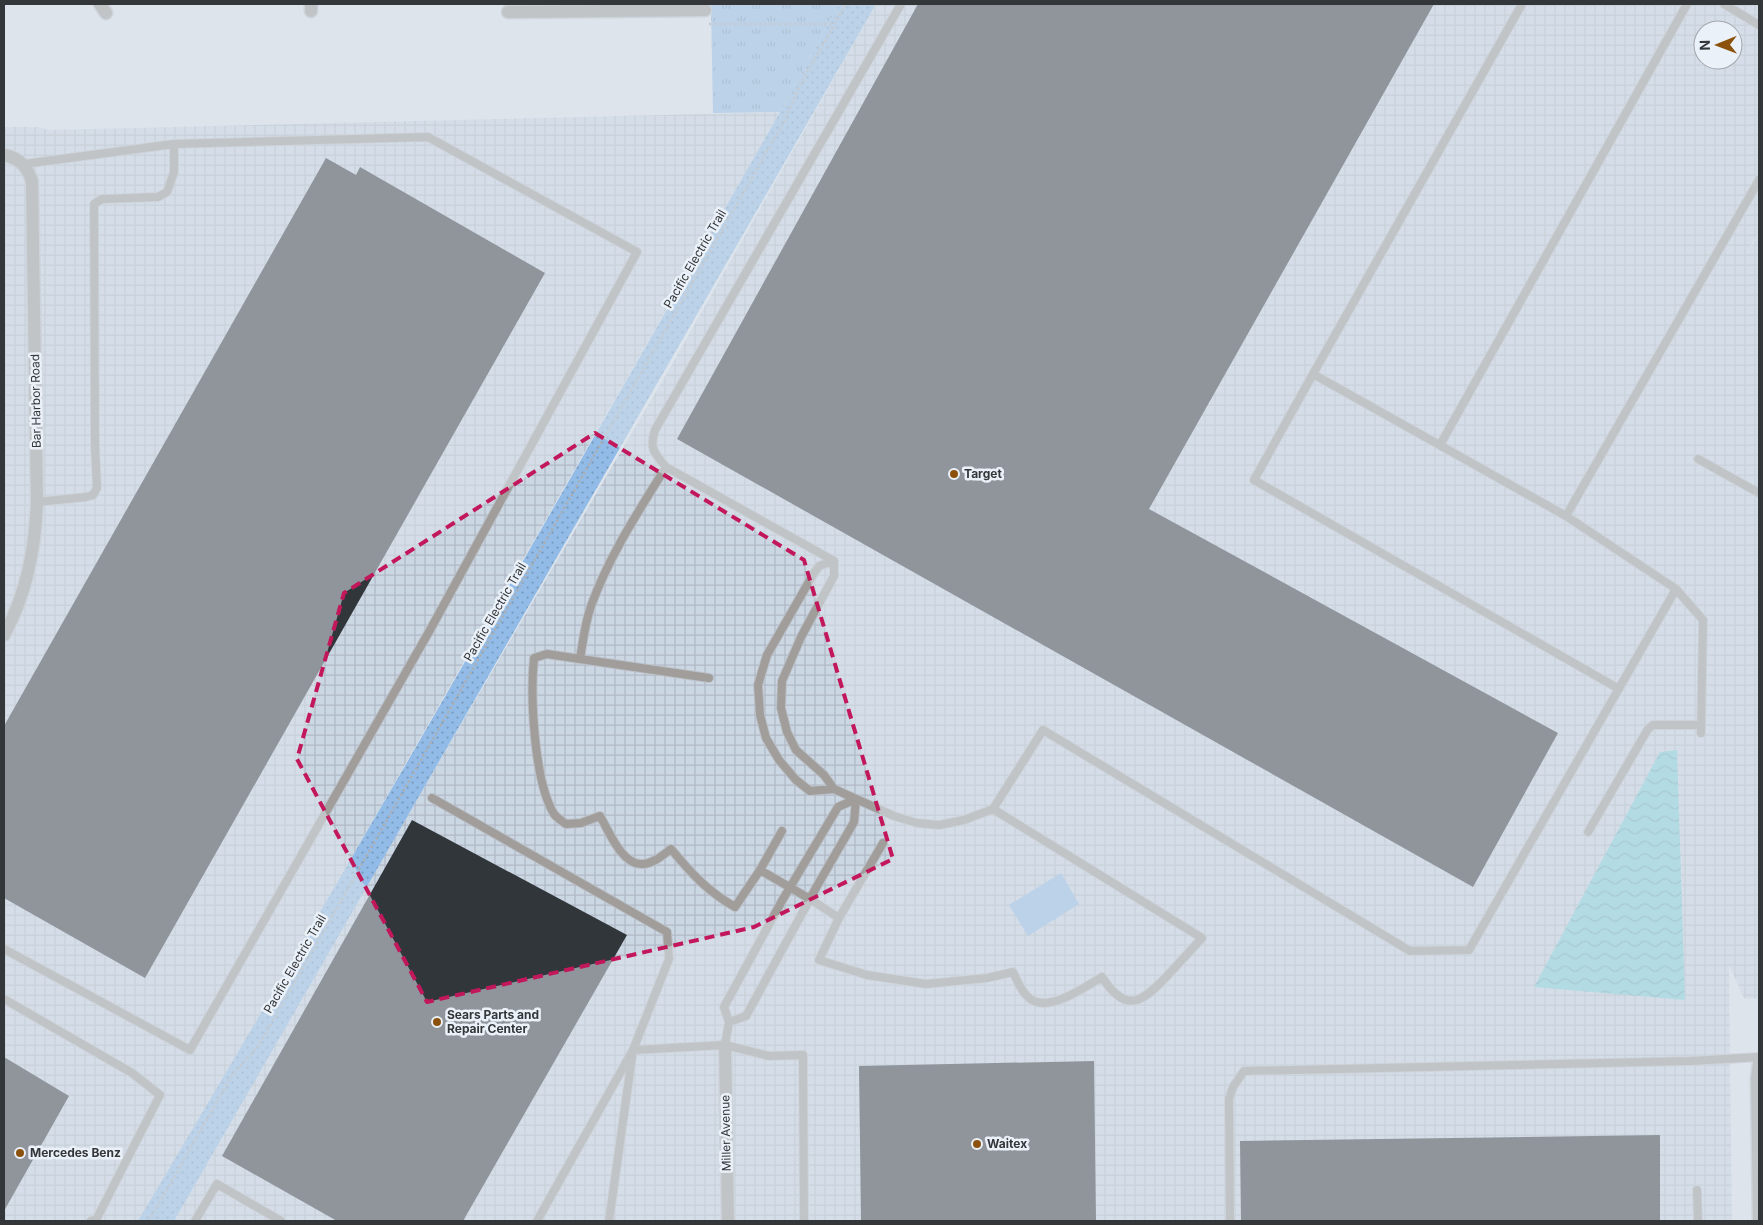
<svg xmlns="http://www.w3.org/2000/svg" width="1763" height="1225" font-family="Inter,sans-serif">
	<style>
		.industrial { fill: url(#industrial-grid); fill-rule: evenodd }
		.grass { fill: url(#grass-tufts) }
		.park { fill: url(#park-dots) }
		.pitch { fill: #92bce7 }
		.water { fill: url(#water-waves) }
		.building { fill: #31363b }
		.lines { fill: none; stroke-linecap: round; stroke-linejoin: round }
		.lane-casing { stroke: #bbc1c8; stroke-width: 10 }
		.street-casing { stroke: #bbc1c8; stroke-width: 15 }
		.path { stroke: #a9afb5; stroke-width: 2.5; stroke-dasharray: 2.5 2.5; stroke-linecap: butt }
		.lane { stroke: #a09d9a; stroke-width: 8 }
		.street { stroke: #a09d9a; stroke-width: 12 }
		.marked { fill: none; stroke: #c2185b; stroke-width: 4; stroke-dasharray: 10 6; stroke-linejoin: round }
		.poi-dot { fill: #8c520d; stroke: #ebf1f8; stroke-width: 2 }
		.labels { text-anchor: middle; stroke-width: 5; stroke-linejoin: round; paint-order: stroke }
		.street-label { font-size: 12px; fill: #34373a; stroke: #ebf1f8 }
		.poi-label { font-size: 12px; font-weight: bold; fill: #34373a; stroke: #ebf1f8; text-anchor: start }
	</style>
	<defs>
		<pattern id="industrial-grid" width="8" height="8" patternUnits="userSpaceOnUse" patternTransform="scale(1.25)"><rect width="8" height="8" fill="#ccd7e4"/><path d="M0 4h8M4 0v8" fill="none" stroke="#b0b9c4"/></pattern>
		<pattern id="grass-tufts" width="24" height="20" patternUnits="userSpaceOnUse" patternTransform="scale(1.25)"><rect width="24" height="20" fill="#92bce7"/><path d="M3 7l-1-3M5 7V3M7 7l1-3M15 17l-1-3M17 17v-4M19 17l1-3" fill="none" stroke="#789abc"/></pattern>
		<pattern id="park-dots" width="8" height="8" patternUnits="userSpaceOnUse" patternTransform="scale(1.25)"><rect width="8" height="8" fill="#92bce7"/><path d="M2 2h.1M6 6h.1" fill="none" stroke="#789abc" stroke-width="1.8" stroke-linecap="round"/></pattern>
		<pattern id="water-waves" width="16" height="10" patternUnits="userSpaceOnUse" patternTransform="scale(1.25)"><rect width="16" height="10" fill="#82d0dc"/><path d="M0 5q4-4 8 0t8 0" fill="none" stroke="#6baab3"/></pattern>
	</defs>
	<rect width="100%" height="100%" fill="#dde4eb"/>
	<path class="industrial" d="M876,4H1759V232L1744,258L1759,234V999L1744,998L1729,965L1732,1221H174L333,943L671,366ZM1703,30H1733V60H1703Z
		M780,112L249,1036L138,1221H4V127H38L50,130Z"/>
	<path class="grass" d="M711,4H839L780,112L713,113Z"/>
	<path class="park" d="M839,4H876L174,1221H138C357,854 568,482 780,112Z"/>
	<path class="pitch" d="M1061,873L1079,904L1028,936L1009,905Z"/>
	<path class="water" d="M1677,750L1685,1000L1534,987L1660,752Z"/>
	<path class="building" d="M918,4H1434L1149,509L1558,733L1473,887L677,439Z
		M326,158L356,175L360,167L545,273L145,978L4,898V726Z
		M412,820L627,935L463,1221H337L222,1156Z
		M4,1057L69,1096L4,1211Z
		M1094,1061L1096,1221H861L859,1066Z
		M1660,1135V1221H1241L1240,1141Z"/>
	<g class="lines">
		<g class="lane-casing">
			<path id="lane" d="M1522,4L1313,374L1566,516
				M1724,4L1759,25
				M1313,374L1254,480L1619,689
				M1440,445L1687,4
				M1698,459L1759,493
				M666,467C638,512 609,556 591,606C585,623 583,641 580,659L547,654L534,658C530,696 534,781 554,814C557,818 562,821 566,824L581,823L600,816C609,831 622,866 643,864C654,863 663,855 671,849C691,873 707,891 735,907L760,870L810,899L839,918L819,960L867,975L926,984L987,978L1013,972C1017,980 1020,989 1027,996C1045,1016 1085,987 1102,977C1126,1015 1143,1002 1168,975C1179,963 1191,950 1202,938L993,809
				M37,502L86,497L93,495L97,488L95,447L94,204L102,199L158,197L167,192L174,172V144
				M834,561L819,566L814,573L767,655L758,685L760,715L766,738L779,760L796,780L810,791L834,789L894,816L917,823L939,825L964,820L993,809L1043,730L1410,951L1469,950L1676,589L1566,516L1759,180
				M834,561L666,467C654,453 649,448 655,430L901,4
				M834,561V576L801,637L782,681L781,708L787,732L796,750L824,775L834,789
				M1676,589L1703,620L1701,733
				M580,659L709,678
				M432,798L667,932L669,959L633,1050L609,1221
				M1588,832L1648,729L1653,725H1701
				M760,870L782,831
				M839,918L883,843
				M4,949L190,1050L430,630L637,252L428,137L174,144L24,164
				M4,999L132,1073L160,1095L96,1220L91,1221
				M729,1022L746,1016L817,886L854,822L856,799
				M725,1045L729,1022L724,1007L783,899L838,807L856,799
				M1697,1190L1698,1221
				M195,1221L217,1184L281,1221
				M537,1221L633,1050L725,1045L769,1056L803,1055L804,1221
				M1230,1221L1229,1099L1233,1087L1244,1071L1691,1061L1759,1057"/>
		</g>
		<g class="street-casing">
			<path id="street" d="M100,4L106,13
				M311,4V11
				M508,12L705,10
				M4,155C19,158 27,166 32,181L37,502C35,549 27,593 4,635
				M725,1045L728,1221
				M1759,1063L1757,1079L1759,1221"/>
		</g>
		<path class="path" d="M709,24H835
			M149,1221L231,1077L259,1045L786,118L800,85L846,4"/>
		<use href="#lane" class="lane"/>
		<use href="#street" class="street"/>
	</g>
	<path d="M0 0H1763V1225H0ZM595,433L804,560L893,859L754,927L427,1002L297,759L344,593Z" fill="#dde4eb" fill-opacity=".55" fill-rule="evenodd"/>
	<path class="marked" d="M595,433L804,560L893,859L754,927L427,1002L297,759L344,593Z"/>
	<g class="poi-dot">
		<circle cx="954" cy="474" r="5"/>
		<circle cx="437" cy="1022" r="5"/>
		<circle cx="977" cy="1144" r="5"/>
		<circle cx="20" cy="1153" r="5"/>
	</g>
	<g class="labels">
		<g class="street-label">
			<text transform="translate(695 259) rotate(-60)" y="4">Pacific Electric Trail</text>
			<text transform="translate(36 401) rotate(-91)" y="4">Bar Harbor Road</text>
			<text transform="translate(495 612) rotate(-60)" y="4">Pacific Electric Trail</text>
			<text transform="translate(295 964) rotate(-60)" y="4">Pacific Electric Trail</text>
			<text transform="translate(726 1133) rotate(-91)" y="4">Miller Avenue</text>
		</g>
		<g class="poi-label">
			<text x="964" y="478">Target</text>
			<text x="447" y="1019">Sears Parts and<tspan x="447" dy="14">Repair Center</tspan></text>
			<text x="987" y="1148">Waitex</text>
			<text x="30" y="1157">Mercedes Benz</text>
		</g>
	</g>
	<rect width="1763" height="1225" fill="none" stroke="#34373a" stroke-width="10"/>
	<g transform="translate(1718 45) rotate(269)"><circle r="24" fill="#ebf1f8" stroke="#a2a7ac"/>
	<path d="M0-4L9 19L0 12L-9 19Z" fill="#8c520d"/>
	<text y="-8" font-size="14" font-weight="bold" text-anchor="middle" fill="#34373a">N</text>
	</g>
</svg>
